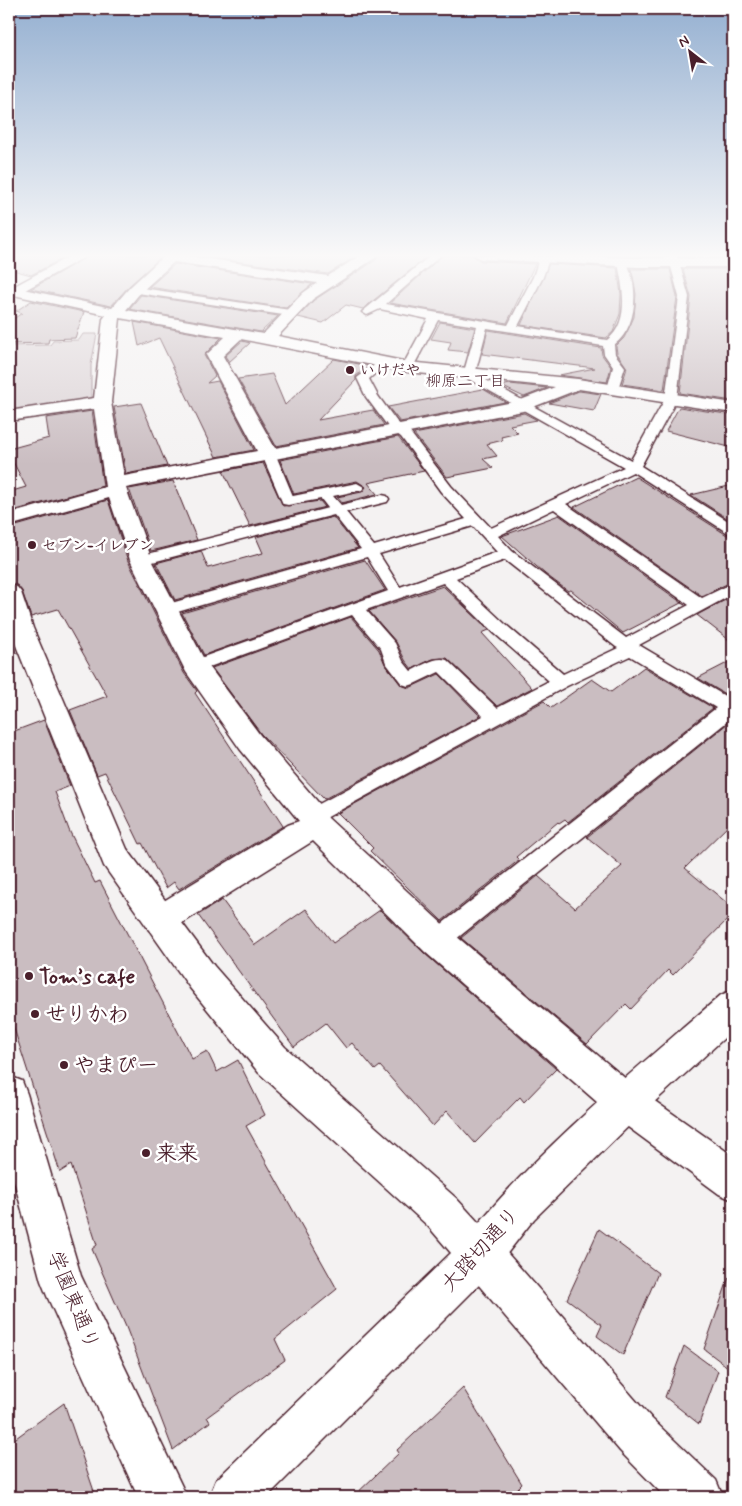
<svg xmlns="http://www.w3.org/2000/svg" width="742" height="1506" font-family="Mynerve,'Klee One',sans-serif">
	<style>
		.green { fill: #dbd2d5; stroke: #927880 }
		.building { fill: #cabdc1; stroke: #4a1f2b }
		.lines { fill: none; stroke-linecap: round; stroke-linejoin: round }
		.lane-casing { stroke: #4a1f2b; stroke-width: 3 }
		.street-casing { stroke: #4a1f2b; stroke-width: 3 }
		.secondary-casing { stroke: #4a1f2b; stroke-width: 3 }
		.lane { fill: #fff; fill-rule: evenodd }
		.street { fill: #fff; fill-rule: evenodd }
		.secondary { fill: #fff; fill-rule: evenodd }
		.poi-dot { fill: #4a1f2b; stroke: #fff; stroke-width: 2 }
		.labels { text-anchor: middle; stroke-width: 5; stroke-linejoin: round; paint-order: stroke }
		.far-poi-label { font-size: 15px; font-weight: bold; fill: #4a1f2b; stroke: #fff; text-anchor: start }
		.far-neighbourhood-label { font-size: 16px; fill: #4a1f2b; stroke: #fff }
		.near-poi-label { font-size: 21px; font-weight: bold; fill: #4a1f2b; stroke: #fff; text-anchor: start }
		.near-street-label { font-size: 21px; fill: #4a1f2b; stroke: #fff }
	</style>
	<rect width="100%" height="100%" fill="#f4f2f2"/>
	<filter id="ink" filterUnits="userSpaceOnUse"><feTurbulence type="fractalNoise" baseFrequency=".02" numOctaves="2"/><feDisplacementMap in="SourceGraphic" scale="10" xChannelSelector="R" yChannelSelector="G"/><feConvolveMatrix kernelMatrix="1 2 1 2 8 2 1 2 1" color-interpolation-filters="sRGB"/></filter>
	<g filter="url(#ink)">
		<path class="green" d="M83,334H97L91,365V401L9,413V346L50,345L53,341L79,340Z"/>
		<path class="building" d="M9,255H69L31,275L9,269Z
			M90,255H163L129,286L111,306L31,289Z
			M191,255H358L328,274Z
			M379,255H429L363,309L346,305L323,323L298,317L314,300L376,260Z
			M443,255H472L481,261L535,264L507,323L390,303Z
			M175,264L312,284L286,308L149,287Z
			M549,264L617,268L621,294L620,314L613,332L606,338L521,325Z
			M631,269H670L677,297L664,390L622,384L627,368L617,353L616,346L624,338L634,317L636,294Z
			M683,269H733V401L680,393L691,297Z
			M141,295L278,316L261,332L129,309Z
			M31,301L84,312L75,338L49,339L48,343L9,344V322L22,313L16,311Z
			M134,322L221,338L204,355L215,376L207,383L218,381L254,450L216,457L159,338L139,346Z
			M440,322L475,328L468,352L448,350L451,342L431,339Z
			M488,330L601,348L602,355L611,367L607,382L559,375L595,368L482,354Z
			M242,341L250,343L229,362L225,356Z
			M334,359L369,366L356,376V380L318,420L373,410L384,425L276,446L238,379L272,374L285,405Z
			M510,384L547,388L524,397L501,386Z
			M483,389L505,402L400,422L388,407Z
			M579,391L601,394L594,411L549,403Z
			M141,403L167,466L126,474L114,407Z
			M679,407L733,415V448L666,431Z
			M92,411L103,486L9,512V492L26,487L9,454V449L49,438L46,418Z
			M524,413L537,420L510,425L518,433L501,437L503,440L487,444L497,456L483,459L493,468L447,477L414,434Z
			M398,437L424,471L368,483L377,494L342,503L337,497L362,492L366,487L357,481L294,494L280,460Z
			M263,463L283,506L320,501L325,507L250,526L223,471Z
			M636,477L727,535L733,536V581L702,596L574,507Z
			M173,481L197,540L151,551L129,489Z
			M733,485V522L691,495Z
			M108,500L128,561L184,673L197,691L195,693L283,826L179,889L174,882L166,888L142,843L140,844L105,772L97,775L70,710L107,696L58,609L31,617L22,591L17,585L9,583V528Z
			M559,515L685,605L681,603L623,633L571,590L568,591L545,574L502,536Z
			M333,517L358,548L175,600L156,563L201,551L208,568L263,553L256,537Z
			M365,560L385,590L204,655L182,613Z
			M443,586L489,630L482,633L532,688L497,706L447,658L433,659L412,669L405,660L396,642L369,611Z
			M733,596V643L697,615Z
			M351,617L379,650L385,664L401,685L409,688L439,674L480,716L324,799L261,734L212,668Z
			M733,660V696L730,697L698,678Z
			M644,667L713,708L568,822L565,819L559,823L558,822L516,857L519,860L442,921L370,851L373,848L338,813L544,701L551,708L592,679L611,692Z
			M733,719V821L685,868L733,908V914L673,975L668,970L631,1009L626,1004L587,1044L461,938L538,876L575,908L622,866L587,837Z
			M44,720L70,786L55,792L69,830L95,883L100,881L192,1059L207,1051L217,1072L238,1060L265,1115L246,1126L337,1289L275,1339L285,1360L207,1417L210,1422L173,1450L126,1327L92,1249L97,1245L71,1165L60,1172L9,1013V733Z
			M222,900L255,945L306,909L333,943L380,910L424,953L556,1069L524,1102L520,1097L475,1143L447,1111L433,1126L380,1066L375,1070L352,1043L346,1048L326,1023L294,1047L198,915Z
			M599,1229L658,1273L623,1355L597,1336L602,1325L567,1299Z
			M729,1277L733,1278V1371L704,1349Z
			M684,1346L718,1371L699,1424L665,1397Z
			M463,1388L522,1484L509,1497H353L399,1453L397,1450Z
			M64,1403L96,1497H9V1443Z"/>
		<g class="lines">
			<g class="lane-casing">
				<path id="lane" d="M431,255H441L386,304L508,325L533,277L539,259L544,256L549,259L543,277L518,326L607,340C630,323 623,288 618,263L626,261C639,286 638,327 614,345L615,354L625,367L617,392H609L607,389L613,367L604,354L603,346L487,328L475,374L631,460L665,399L679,297L668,255H677L689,297L677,399L641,466L733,524V534L728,533L633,472L566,504L702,598L733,583V594L639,645L730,699L733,698V717L445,948L437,951L429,948L426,941L429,934L716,708L630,656L567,686L313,825L306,823L303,817L306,811L483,716L439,672L414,684L408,686L402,684L386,663L381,649L352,615L201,670L195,672L189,670L186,666L189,662L388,591L367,557L167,615L161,614L159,610L161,606L361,549L334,515L141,565L133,560L136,557L328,508L321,499L288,505L283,504L261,453L268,449L275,453L293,496L357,483L364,487L362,490L333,496L341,505L382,495L387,496L389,499L387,502L346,512L374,546L466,519L441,492L401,437L389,428L366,397L357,378L381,360L387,363L369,379L378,396L397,422L409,431L451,486L491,528L624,467L465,377L463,375L477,326L438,320L412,369H404L402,367L428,319L380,309L367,315L362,312ZM554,509L689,605L626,638L512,551L498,536ZM473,526L497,552L400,587L379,554ZM505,560L616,647L618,648L563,674L505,624L456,578ZM443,583L493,632L549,681L497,708L447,660C435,656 422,666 411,671L403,661L395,643L366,610Z
					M135,287L290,310L295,313L290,316L131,292L130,290Z"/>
			</g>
			<g class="street-casing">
				<path id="street" d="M165,255H181L328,276L361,255H377L375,258L313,299L278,336L408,362L578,379L733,403V413L579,389L523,411L126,488L152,560L205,661L260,735L323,808L328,818L449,930L639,1090L733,1156V1200L719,1194L613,1116L425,952L313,841L171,930L160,935L149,930L144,920L149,910L288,825L299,821L240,749L186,672L130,560L109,498L9,526V514L105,487L94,409L9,421V411L94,398L103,319L106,315L9,294V286L112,308L130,287ZM174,262L317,283L303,293L263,334L126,310L140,293ZM120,318L225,337L206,355L257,451L124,476L111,402ZM241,339L408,372L555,387L518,401L275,448L223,356Z
					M474,255L733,259V267H638L481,259Z
					M9,1076L22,1081L27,1094L81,1276L187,1497H138L47,1296L41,1281L9,1162Z
					M480,1233L495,1239L652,1419L716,1480L723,1497H665L620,1451L465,1269L459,1254L465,1239Z"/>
			</g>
			<g class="secondary-casing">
				<path id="secondary" d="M72,255H88L9,299V289Z
					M9,585L17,587L21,592L33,628L127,849L214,966L285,1047L456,1198L479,1223C549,1139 639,1067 721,995L733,990V1030L639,1116L534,1219L495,1269L267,1497H209L216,1480L451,1253L428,1226L259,1073L190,988L104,866L9,628Z"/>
			</g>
			<use href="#lane" class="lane"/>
			<use href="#street" class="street"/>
			<use href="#secondary" class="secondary"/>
		</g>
	</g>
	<linearGradient id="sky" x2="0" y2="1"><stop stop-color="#95b0d1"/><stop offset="0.55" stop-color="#faf9f9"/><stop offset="1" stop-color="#faf9f9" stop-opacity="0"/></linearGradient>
	<rect width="742" height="465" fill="url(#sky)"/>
	<g class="poi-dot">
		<circle cx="350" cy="370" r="5"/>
		<circle cx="32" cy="545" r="5"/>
		<circle cx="29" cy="976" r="5"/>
		<circle cx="35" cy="1014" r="5"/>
		<circle cx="64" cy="1065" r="5"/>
		<circle cx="146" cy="1153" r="5"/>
	</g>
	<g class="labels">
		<g class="far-poi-label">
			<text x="360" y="375">いけだや</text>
			<text x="42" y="550">セブン-イレブン</text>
		</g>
		<g class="far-neighbourhood-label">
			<text x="465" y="386">柳原二丁目</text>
		</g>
		<g class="near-poi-label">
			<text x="39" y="983">Tom’s cafe</text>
			<text x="45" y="1021">せりかわ</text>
			<text x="74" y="1072">やまぴー</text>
			<text x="156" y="1160">来来</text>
		</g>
		<g class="near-street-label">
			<text transform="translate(480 1249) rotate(-48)" y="7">大踏切通り</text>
			<text transform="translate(74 1300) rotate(68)" y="7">学園東通り</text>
		</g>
	</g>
	<rect width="742" height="1506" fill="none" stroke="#fff" stroke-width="30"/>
	<rect x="15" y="15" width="712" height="1476" fill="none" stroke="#4a1f2b" stroke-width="2" filter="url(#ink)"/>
	<g transform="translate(690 52) rotate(329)" stroke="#ffffff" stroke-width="4" paint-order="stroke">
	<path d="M0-4L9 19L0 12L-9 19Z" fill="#4a1f2b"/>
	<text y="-8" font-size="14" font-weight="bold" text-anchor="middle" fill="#4a1f2b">N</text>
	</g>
</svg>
